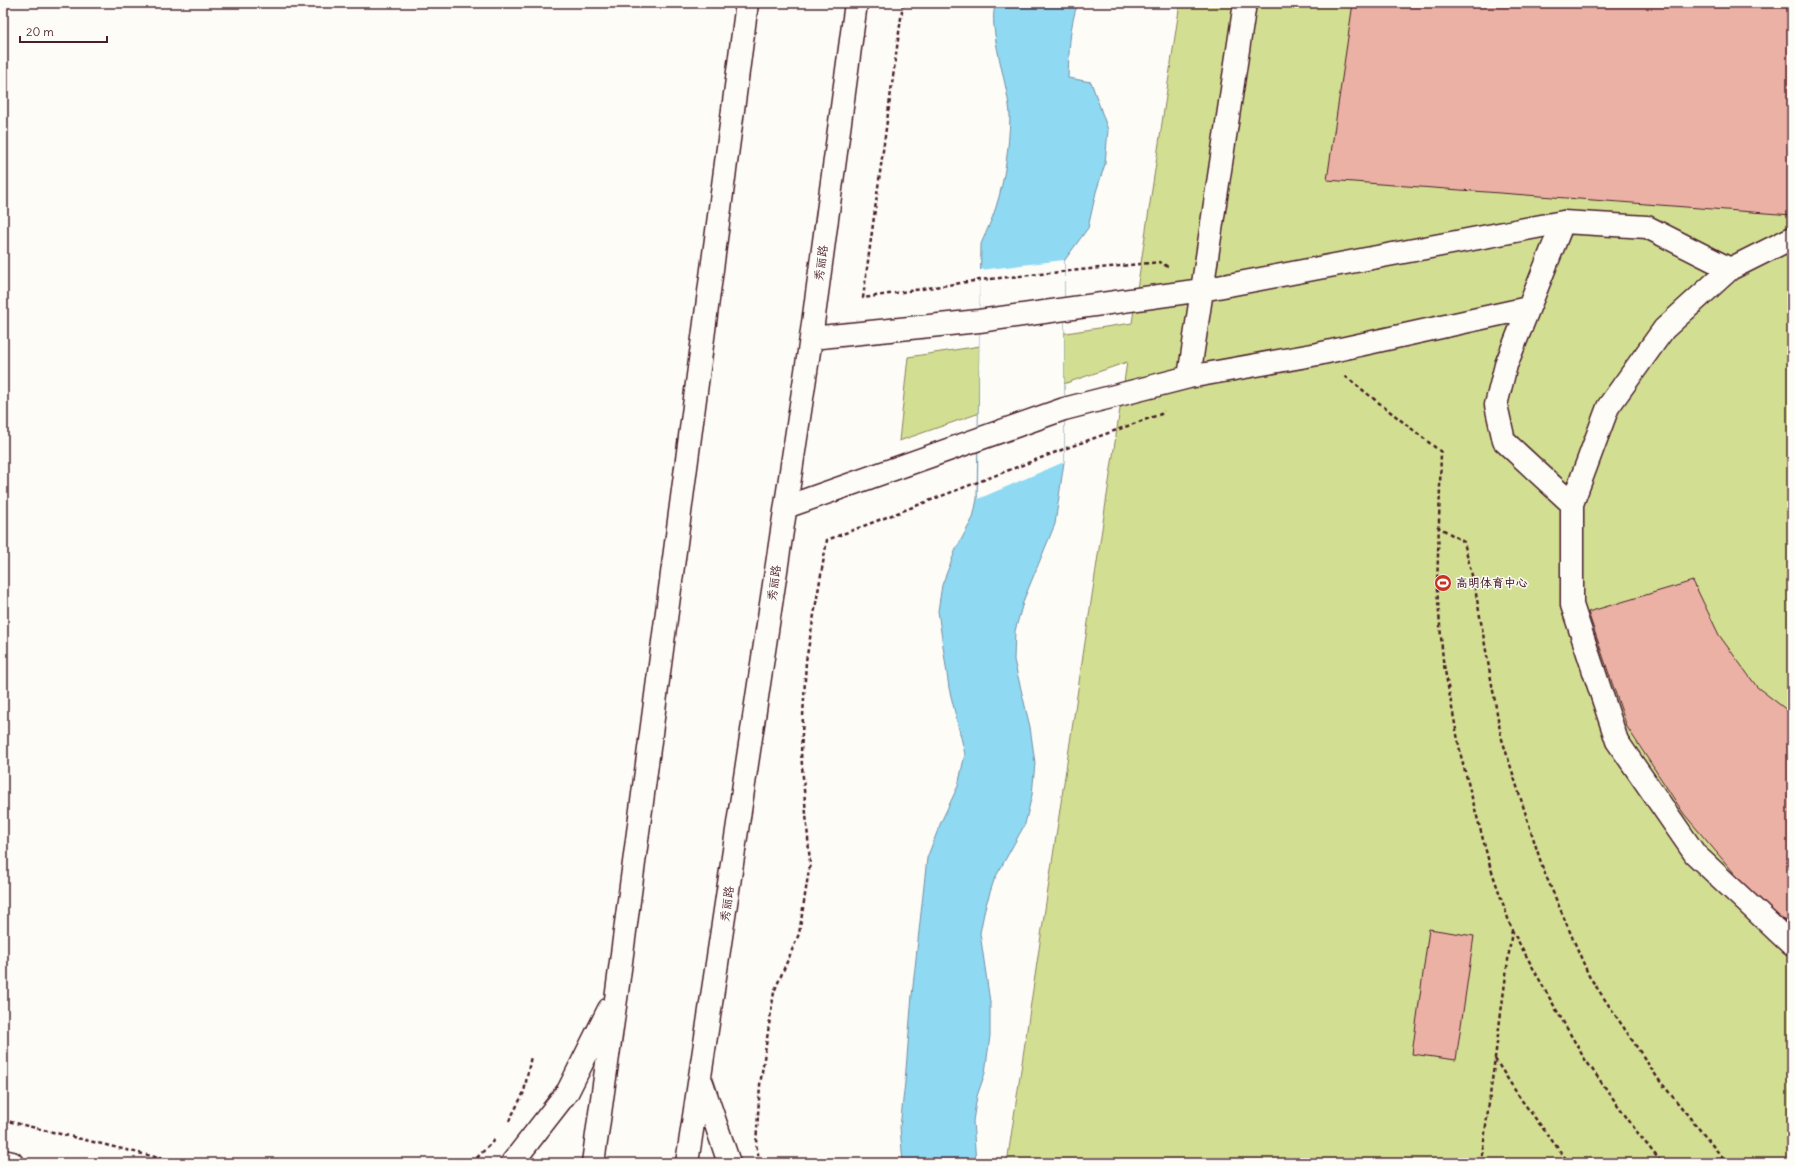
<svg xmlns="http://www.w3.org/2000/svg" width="1795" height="1166" font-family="Delius,'LXGW WenKai TC',sans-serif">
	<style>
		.green { fill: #d2df92; stroke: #8e7f5e }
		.water { fill: #90d9f2; stroke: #748fa2 }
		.pier { fill: #fdfcf7 }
		.building { fill: #ebb1a5; stroke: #4a1f2b }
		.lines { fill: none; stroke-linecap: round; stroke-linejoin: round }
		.minor-casing { stroke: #4a1f2b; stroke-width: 25 }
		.path { stroke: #4a1f2b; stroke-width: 2.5; stroke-dasharray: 4 3; stroke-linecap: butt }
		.minor { stroke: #fdfcf7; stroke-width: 22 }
		.labels { text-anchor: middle; stroke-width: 3; stroke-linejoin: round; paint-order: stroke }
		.street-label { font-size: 12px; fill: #4a1f2b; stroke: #fdfcf7 }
		.poi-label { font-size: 12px; font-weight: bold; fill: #4a1f2b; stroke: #fdfcf7; text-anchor: start }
	</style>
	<rect width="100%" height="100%" fill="#fdfcf7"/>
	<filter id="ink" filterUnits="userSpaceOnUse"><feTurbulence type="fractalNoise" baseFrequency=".025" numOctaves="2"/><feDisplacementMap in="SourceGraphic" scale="8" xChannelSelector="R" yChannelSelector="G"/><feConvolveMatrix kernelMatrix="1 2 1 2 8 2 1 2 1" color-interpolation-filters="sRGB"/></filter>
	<g filter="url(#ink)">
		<path class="green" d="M1180,3H1792V1163H1007L1127,362L899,441L908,357L1132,323Z"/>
		<path class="water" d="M996,3H1078C1069,26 1069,54 1068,78L1091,82L1108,130L1105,164L1096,192L1088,228L1064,261V462L1055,524L1024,599L1015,631L1014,660L1030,727L1035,763L1032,795L1025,824L994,880L985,908L980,933L990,1002V1036L985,1073L977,1096L973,1121L976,1163H903L900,1127L905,1082L912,995L927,858L941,822L958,786L965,754L949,688L938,611L942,585L956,549L973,518L977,499L981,244C986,232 992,220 996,207C1005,179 1009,147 1010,117C1010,89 986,26 996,3Z"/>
		<path class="pier" d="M1064,260V462L978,499L980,270Z"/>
		<path class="building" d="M1353,3H1792V215L1327,180Z
			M1693,581L1719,635L1757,687L1792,714V926L1757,900L1684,814L1627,727L1588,612Z
			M1429,929L1474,936L1456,1060L1412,1054Z"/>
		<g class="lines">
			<g class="minor-casing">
				<path id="minor" d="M1563,222L1506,365L1496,405L1504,441L1572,504
					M1792,238L1730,269L1664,329L1608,407L1572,504V605L1617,741L1695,854L1792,945
					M811,338L979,321L1202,290L1563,222L1647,227L1730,269
					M1189,377L1245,3
					M786,507L1064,409L1189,377L1318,354L1528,308
					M702,1083L729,1163
					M3,1161L12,1163
					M512,1163L568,1091L609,1009
					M593,1163L617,992L747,3
					M687,1163L811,338L856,3"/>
			</g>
			<path class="path" d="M903,3L863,298L980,280L1160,262L1168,267
				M1345,376L1441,452L1437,590L1443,660L1461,756L1490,866L1512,930L1549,997L1584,1058L1640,1136L1662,1163
				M1437,526L1464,542L1475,588L1501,736L1543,869L1589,976L1659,1080L1727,1163
				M1495,1059L1520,1098L1569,1163
				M3,1120L180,1163
				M509,1121L524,1092L531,1056
				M472,1163L495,1139
				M760,1163L756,1144L760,1085L774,992L799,934L810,863L801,753L806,661L827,540L1064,449L1161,414L1164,411
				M1481,1163L1512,930"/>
			<use href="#minor" class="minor"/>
		</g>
	</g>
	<defs>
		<g id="stadium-disc" transform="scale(0.9)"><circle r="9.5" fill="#c8321e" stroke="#fdfcf7"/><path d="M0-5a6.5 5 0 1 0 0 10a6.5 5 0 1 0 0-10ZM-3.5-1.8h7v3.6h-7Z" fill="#fff"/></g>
	</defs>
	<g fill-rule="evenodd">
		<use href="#stadium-disc" x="1443" y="583"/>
	</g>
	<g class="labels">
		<g class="street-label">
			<text transform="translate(821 263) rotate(-82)" y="4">秀丽路</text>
			<text transform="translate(774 583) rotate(-82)" y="4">秀丽路</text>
			<text transform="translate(727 904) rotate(-82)" y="4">秀丽路</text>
		</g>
		<g class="poi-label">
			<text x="1456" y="587">高明体育中心</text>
		</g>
	</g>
	<rect width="1795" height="1166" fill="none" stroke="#fdfcf7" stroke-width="16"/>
	<rect x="8" y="8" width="1779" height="1150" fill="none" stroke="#4a1f2b" stroke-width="1.5" filter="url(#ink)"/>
	<path d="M20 36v6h87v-6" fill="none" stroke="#4a1f2b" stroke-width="2"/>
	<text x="26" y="36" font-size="12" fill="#4a1f2b" stroke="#fdfcf7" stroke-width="3" paint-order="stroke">20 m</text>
</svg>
